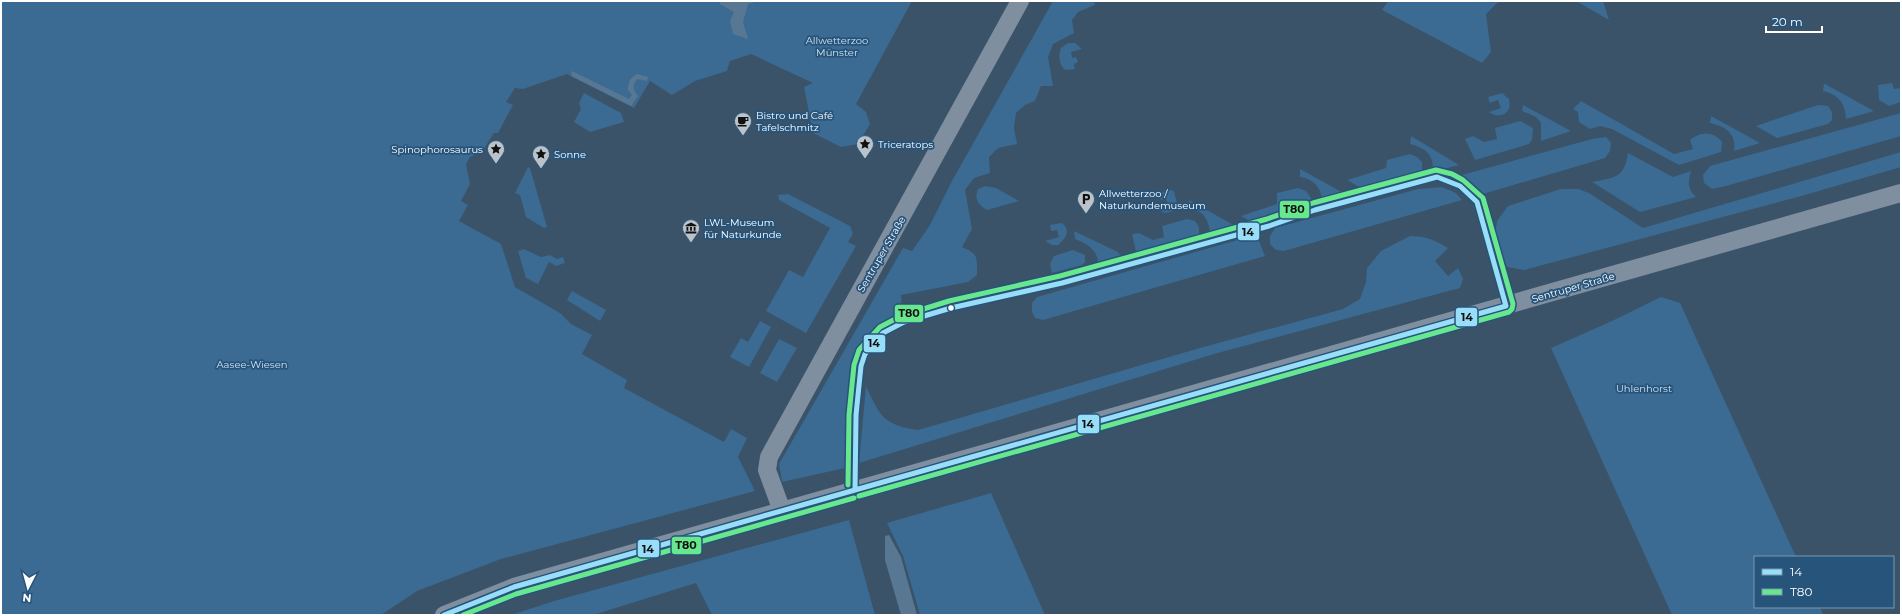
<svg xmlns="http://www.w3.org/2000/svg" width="1902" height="616" font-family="Montserrat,sans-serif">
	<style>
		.green { fill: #3b6a92 }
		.water { fill: #587792 }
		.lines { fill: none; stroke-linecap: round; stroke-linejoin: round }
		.minor { stroke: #7f8f9f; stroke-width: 18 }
		.bus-1-casing { stroke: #27547b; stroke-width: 8 }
		.bus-2-casing { stroke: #27547b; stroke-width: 8 }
		.bus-1 { stroke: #99def9; stroke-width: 5 }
		.bus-2 { stroke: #68e88e; stroke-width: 5 }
		.bus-dot { fill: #fff; stroke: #27547b; stroke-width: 1.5 }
		.labels { text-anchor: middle; stroke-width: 3.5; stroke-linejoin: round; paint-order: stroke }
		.park-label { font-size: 10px; fill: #cee2f3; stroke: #27547b }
		.poi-label { font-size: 10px; fill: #fff; stroke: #27547b; text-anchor: start }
		.street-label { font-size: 10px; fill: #fff; stroke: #27547b }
		.line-badge { stroke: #27547b; stroke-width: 1.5 }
		.pale-badge-label { font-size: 11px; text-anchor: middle; font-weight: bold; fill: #111 }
	</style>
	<rect width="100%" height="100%" fill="#3a5368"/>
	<path class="green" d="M1,1H912L856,104L866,112L870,124L858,144L841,147L813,133L804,87L813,83L751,54L730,61L727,71L695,81L672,95L650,81L634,108L567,74L523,89L515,88L506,102L513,105L498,133H494L482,152L470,157L466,164L470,184L461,201L468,205L459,221L501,244L515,287L560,313L571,324L592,335L582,354L627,380L624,388L724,442L731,429L747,438L738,457L755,491L501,559L417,591L381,615H1Z
		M1053,1H1094L1095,5L1078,12L1072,20L1074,33L1053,44L1048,57L1053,86H1041L1035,101L1025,105L1016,113L1014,128L1017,144L998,148L989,157L990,173L974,178L965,190L972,229L962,247C979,254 977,258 977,275L968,282L901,295L902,315C894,318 881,322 875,329C849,359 850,429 845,468L782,482L779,464L903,248L912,251L930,225L952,181Z
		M1388,1H1503L1497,3L1486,14L1491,52L1482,63L1382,10Z
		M1576,1H1603L1609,20Z
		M1068,43H1075L1082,49L1071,52L1072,58L1076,57L1078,62L1074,64L1075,69L1065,70C1059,64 1058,57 1061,48Z
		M1892,83L1894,89L1901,88V102L1889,106L1879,100L1878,85Z
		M1824,84H1825L1874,111L1846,119C1845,103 1839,95 1823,91Z
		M584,93L621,113L624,122L590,132L574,122L581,109L579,103Z
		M1502,93L1509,99C1513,113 1500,120 1489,112L1501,108L1498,100L1490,103L1488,97Z
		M1581,101L1674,154L1693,149L1690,140C1700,131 1714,131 1722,142L1721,152L1679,165L1612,129L1600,126L1590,129L1579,122L1578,112L1573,109Z
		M1523,105L1571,131L1541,141V123L1536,117L1522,111Z
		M1818,105L1828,106L1832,112V120L1828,124L1777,138L1756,126Z
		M1901,113V136L1726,186L1712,189L1704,183L1703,175L1710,166Z
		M1711,116L1760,143L1734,151C1737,134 1725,126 1710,123Z
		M1520,121L1533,128L1532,140L1529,144L1475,160L1465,139L1473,136L1484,142L1497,139L1495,128Z
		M1411,136L1459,165L1433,172C1434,155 1426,148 1410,144Z
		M1606,137L1611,143L1610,151L1605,158L1483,194L1462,175L1592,139Z
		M1901,152V167L1798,197L1524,270L1507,267L1495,236L1497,221L1508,206L1561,189H1578L1589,193L1643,228Z
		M1628,153L1673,177L1691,171C1688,183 1687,188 1696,197L1640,212L1592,182C1615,177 1624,179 1628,153Z
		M1410,154L1417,157L1422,162V171L1418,176L1366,191L1347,180L1386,168L1387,160Z
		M528,167L530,168L547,227L544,228L526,217L520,195L515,193Z
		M1300,169L1349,196L1322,205C1323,190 1315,179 1300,177Z
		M985,186L996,188L1019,201L987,210C978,205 974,199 978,189Z
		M1442,187L1456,193L1462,200L1284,251L1276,250L1270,244V236L1275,228L1418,189Z
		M1298,188L1306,191L1311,198L1310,205L1304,210L1253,223L1241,216L1277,204V193Z
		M1170,190L1174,191L1177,203L1171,212L1164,213L1157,208L1168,205L1166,199L1161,200L1159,193Z
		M788,194L850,226L853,234L848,242L856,246L806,333L766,311L789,270L803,277L830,228L779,200L778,195Z
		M1189,200L1239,228L1210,237C1210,220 1204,211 1188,207Z
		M1187,219L1195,221L1199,227V234L1194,241L1145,255L1136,252L1132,234L1139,233L1153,240L1164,237L1162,226Z
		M1062,223C1071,230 1066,239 1058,245H1052L1045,241L1059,237L1057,230L1051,231L1050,225Z
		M1074,231L1116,251L1127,260L1098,268C1100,252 1089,244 1075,239Z
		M1259,234V241L1265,256L1043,320L1035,318L1032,312V303L1037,297Z
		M1410,236C1426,236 1435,240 1448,248L1435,261L1448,276L1458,268L1463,279L1460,288L1214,354L859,463L866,386C880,416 883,425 918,430L1200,348L1343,309L1360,299L1366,282L1367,268L1381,251Z
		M524,249L541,257L550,255L557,259L563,257L565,263L556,266L549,262L538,284L526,278L518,251Z
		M1073,250L1085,255V262L1082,265L1052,273L1050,264L1054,256Z
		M572,291L606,310L600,321L567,300Z
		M1661,297L1680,303L1796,557H1755V607H1820L1823,615H1672L1551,348L1612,321Z
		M760,321L771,327L749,367L730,357L741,338L748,342Z
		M779,339L797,348L777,382L760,373Z
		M991,493L1045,615H920L903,556L887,523Z
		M849,520L875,615H712L696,583L593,615H511L554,601Z"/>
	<path class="water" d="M720,1H758L748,4L743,22L748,39L733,34L730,21L734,12L720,4Z
		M572,71L629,99L632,95L628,90C628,82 630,78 637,74L648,77L647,81L637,79C632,86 633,90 638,96L631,106L571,76Z
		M889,535L901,557L917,615H901L885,560V536Z"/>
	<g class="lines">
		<path class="minor" d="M782,511L767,470L769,457C853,305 937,153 1020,1
			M444,615L514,587L1901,193"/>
		<g class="bus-1-casing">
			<path id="bus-1" d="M1437,177L1460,186L1477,202L1506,306L855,490L856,415L861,366L865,354L883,333L904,322L951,308L1062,283L1269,226L1315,210Z
				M444,615L514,587L855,490"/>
		</g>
		<g class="bus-2-casing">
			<path id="bus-2" d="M848,485L849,415L854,365L859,350L880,327L901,316L949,301L1060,276L1267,219L1313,203L1436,170L1452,174L1463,180L1483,198L1513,304L1512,309L1509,312L859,496
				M463,615L516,594L854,498"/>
		</g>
		<use href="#bus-1" class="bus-1"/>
		<use href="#bus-2" class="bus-2"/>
	</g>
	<defs>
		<g id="cafe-pin" transform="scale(0.9)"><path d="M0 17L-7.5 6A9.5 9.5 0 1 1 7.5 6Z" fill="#bac3ca" stroke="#27547b"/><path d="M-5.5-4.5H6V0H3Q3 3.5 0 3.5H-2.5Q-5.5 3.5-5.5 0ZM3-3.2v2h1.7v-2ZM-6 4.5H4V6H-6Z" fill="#111"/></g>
		<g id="sight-pin" transform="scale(0.9)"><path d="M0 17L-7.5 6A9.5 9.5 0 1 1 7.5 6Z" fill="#bac3ca" stroke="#27547b"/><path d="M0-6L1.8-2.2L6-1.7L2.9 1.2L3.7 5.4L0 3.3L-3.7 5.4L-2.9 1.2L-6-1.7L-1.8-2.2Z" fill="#111"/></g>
		<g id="parking-pin" transform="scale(0.9)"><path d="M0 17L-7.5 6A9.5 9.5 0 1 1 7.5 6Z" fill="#bac3ca" stroke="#27547b"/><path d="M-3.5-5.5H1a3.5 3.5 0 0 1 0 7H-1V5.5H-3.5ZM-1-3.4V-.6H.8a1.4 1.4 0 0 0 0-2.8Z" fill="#111"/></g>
		<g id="museum-pin" transform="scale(0.9)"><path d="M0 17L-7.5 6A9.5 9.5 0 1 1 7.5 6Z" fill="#bac3ca" stroke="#27547b"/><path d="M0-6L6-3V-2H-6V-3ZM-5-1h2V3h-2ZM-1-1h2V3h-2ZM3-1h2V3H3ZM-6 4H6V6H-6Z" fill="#111"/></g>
	</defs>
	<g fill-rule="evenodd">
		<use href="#cafe-pin" x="743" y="121"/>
		<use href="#sight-pin" x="865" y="144"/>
		<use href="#sight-pin" x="496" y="149"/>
		<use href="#sight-pin" x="541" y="154"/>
		<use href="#parking-pin" x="1086" y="199"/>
		<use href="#museum-pin" x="691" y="228"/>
	</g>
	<circle class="bus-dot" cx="951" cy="308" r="3.5"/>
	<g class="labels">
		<g class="park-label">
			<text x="837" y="44">Allwetterzoo<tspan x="837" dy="12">Münster</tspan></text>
			<text x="252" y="368">Aasee-Wiesen</text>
			<text x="1644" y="392">Uhlenhorst</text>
		</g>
		<g class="poi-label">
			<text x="756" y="119">Bistro und Café<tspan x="756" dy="12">Tafelschmitz</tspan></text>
			<text x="878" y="148">Triceratops</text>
			<text x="483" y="153" text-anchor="end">Spinophorosaurus</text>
			<text x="554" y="158">Sonne</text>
			<text x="1099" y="197">Allwetterzoo /<tspan x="1099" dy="12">Naturkundemuseum</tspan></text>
			<text x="704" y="226">LWL-Museum<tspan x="704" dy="12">für Naturkunde</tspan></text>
		</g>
		<g class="street-label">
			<text transform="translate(881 254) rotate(-60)" y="4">Sentruper Straße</text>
			<text transform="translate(1573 287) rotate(-16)" y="4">Sentruper Straße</text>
		</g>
	</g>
	<g class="line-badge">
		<rect x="1279" y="200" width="31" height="19" rx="4" fill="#68e88e"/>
		<rect x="1237" y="222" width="23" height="19" rx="4" fill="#99def9"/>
		<rect x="894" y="304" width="30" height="19" rx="4" fill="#68e88e"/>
		<rect x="1455" y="307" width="23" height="20" rx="4" fill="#99def9"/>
		<rect x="863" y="334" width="23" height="19" rx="4" fill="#99def9"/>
		<rect x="1077" y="414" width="23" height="20" rx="4" fill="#99def9"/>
		<rect x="671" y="536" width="31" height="19" rx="4" fill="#68e88e"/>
		<rect x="637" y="539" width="23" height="19" rx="4" fill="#99def9"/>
	</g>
	<g class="pale-badge-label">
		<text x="1294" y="213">T80</text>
		<text x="1248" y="236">14</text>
		<text x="909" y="317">T80</text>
		<text x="1467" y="321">14</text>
		<text x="874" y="347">14</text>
		<text x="1088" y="428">14</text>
		<text x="686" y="549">T80</text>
		<text x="648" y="553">14</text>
	</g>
	<rect width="1902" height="616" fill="none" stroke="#ffffff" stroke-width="4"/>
	<rect x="1754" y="556" width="140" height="52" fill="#27547b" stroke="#7d98b0"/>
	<rect x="1762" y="569" width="20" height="6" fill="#99def9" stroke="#7d98b0"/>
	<text x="1790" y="576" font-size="12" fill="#ffffff">14</text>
	<rect x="1762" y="589" width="20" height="6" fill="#68e88e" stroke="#7d98b0"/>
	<text x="1790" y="596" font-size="12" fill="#ffffff">T80</text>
	<g transform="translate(28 588) rotate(186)" stroke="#27547b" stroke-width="3" paint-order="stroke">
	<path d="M0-3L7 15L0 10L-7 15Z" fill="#ffffff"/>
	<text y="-6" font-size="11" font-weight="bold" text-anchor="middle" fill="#ffffff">N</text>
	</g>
	<path d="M1766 26v6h56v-6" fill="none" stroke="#ffffff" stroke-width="2"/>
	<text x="1772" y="26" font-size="12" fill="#ffffff" stroke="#27547b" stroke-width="3" paint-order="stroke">20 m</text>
</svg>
